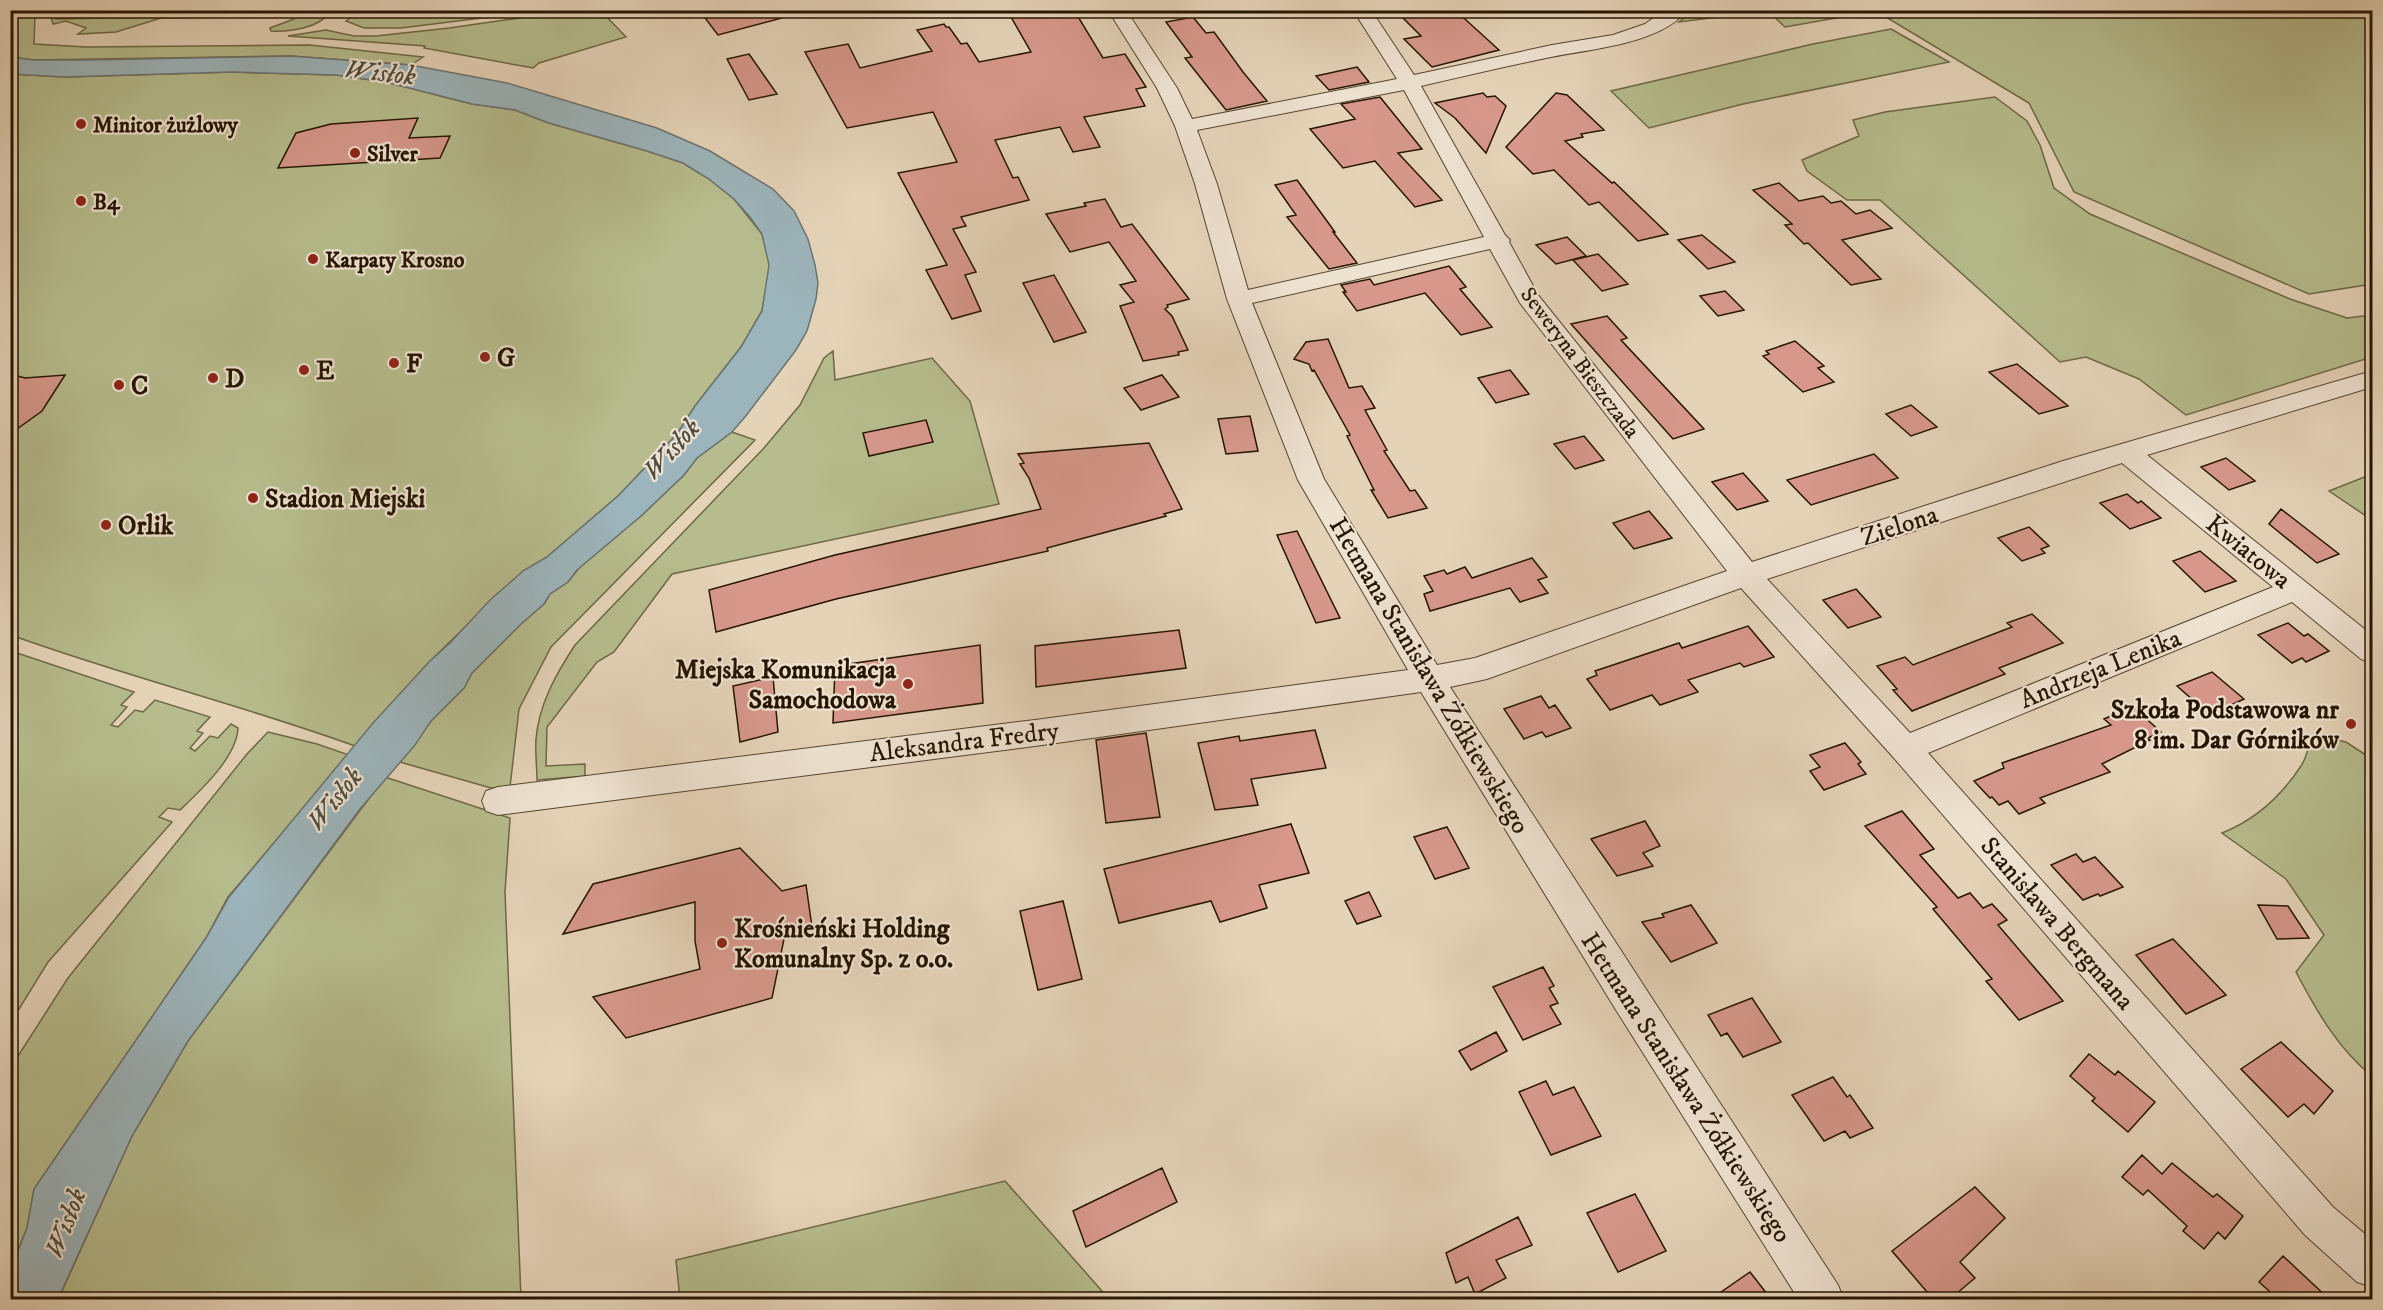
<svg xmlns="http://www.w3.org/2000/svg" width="2383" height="1310" font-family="'IM FELL DW Pica',serif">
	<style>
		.green { fill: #b6bc8d; stroke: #6e6846; stroke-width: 1.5 }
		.water { fill: #9cb4bb; stroke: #6c7470; stroke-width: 1.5 }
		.building { fill: #d7988b; stroke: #251500; stroke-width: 1.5 }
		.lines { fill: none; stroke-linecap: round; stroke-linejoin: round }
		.minor-casing { stroke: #55442e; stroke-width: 2 }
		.minor { fill: #eee2d1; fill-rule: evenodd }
		.poi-dot { fill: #8f2418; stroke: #eee2d1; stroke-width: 2 }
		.labels { text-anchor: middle; stroke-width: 4.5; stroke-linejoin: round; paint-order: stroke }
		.far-poi-label { font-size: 22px; font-weight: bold; fill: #251500; stroke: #eee2d1; text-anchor: start }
		.far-street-label { font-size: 22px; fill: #251500; stroke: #eee2d1 }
		.poi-label { font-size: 26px; font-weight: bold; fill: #251500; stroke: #eee2d1; text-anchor: start }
		.street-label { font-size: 26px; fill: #251500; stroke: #eee2d1 }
		.water-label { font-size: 27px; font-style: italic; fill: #4f4d41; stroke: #eee2d1 }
	</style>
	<rect width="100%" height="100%" fill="#e5d3b8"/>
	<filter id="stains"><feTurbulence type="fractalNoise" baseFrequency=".00333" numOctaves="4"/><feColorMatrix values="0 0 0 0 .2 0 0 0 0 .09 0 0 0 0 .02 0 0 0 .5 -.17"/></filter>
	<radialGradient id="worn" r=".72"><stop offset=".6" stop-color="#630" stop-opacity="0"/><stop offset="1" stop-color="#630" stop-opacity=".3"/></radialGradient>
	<path class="green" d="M22,10V16L35,14L34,44L86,47L310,45L423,57L411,65L291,56L33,60L11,57V11Z
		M600,10L626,37L539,63L533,68L424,48L425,46L288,36L326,30L354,36H376L449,28L569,11Z
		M322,11H331C320,28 290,32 271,31L270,28L294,19L290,16L161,18L116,32L78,34L86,28L66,21L53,24L51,16L61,13L56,19L319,14Z
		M359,11L522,10V13L401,28H364L346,21Z
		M1693,11H2372V284L2309,294L2074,192L2029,103L1876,11L1785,27L1768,11L1679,22Z
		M1891,29L1949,62L1743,104L1649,128L1611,91L1813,44Z
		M232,72L336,75L386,82L472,104L515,110L549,123L647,151L683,163L709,179L734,199L762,234L770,265L762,311L741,347L695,406L677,434L618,496L547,557L523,571L429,662L355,746C242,705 124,676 11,635V74L65,77Z
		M1995,97L2027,121L2040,145L2054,188L2090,214L2290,299L2347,318L2372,315V357L2186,415L2139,379L2086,357L2060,362L1880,200H1847L1807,171L1802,160L1859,136L1853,120L1885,112Z
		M833,351L835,380L932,358L970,401L999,504L672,574L614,652L597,662L547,727L546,766L585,764V776L537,780C537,767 535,752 536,739C539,704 556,674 575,645L764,448L800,405L824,358Z
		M732,432L755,440L551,647L519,709L510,787L491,788L400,762L431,721L464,688L472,673L521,624L544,604L550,594L568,582L579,568L641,516L684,475L697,458Z
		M2372,474V520L2329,491Z
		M11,651L134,692L121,705L127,707L111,725L118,727L135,710L143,712L155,700L210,717L197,731L203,733L190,748L195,751L210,736L218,738L231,724L238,728C237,757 200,791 180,810L168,808L159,817L172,822L48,962L11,1022Z
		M268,732L317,744L349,755L228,897L206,938L34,1189L27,1228L11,1268V1067L68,978L247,754Z
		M2313,735L2346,742L2372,759V1076C2338,1049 2316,1010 2296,972L2324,935L2286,879L2222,833C2255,820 2282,795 2301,766C2307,757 2309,744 2313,735Z
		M385,777L510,818L505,892L521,1299L58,1300L132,1136L188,1041Z
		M1005,1181L1109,1299H680L676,1260Z"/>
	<path class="water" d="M291,56L411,65L507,83L657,128L710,151L773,189L794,211L808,239L815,265L818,283L816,299L807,331L796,350L745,417L732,432L697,458L684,475L641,516L577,570L568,582L550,594L544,604L521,624L472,673L464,688L431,721L415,745L360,809L188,1041L132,1136L58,1299H11V1268L27,1228L34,1189L206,938L229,897L373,723L429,662L451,642L490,600L523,571L547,557L618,496L677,434L695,406L741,347L762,311L769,265L762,234L750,217L734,199L709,179L683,163L647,151L549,123L515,110L472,104L386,82L336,75L232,72L65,77L11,74V57L33,60H89Z"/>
	<path class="building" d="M699,10H781L782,18L718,35Z
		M1007,10H1074L1103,58L1125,54L1146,87L1136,89L1145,106L1084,117L1100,147L1073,152L1060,127L995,140L1013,178L1018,177L1029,200L961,217L966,226L953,229L976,272L965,275L981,311L952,319L926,270L947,265L898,173L957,162L933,112L847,128L805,52L848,44L860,68L932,51L917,30L944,24L946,27H949L961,44L967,43L979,62L1031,52Z
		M1395,10H1455L1499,50L1432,67L1404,39L1421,36Z
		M1193,17L1206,33L1214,32L1243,72L1267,101L1226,110L1185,58L1192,57L1166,22Z
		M749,54L777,94L749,100L727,59Z
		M1357,67L1369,82L1329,90L1316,76Z
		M1483,93L1487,97L1495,96L1506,106L1486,153L1455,118L1435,103Z
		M1556,93L1567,95L1604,130L1581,134L1583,137L1565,141L1612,183L1614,182L1668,234L1638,241L1599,202L1589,205L1554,170L1533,174L1506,147Z
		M1380,97L1422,149L1398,153L1442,200L1415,207L1375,161L1343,168L1310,129L1355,119L1341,104Z
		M418,118L409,138L450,136L440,158L278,168L296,133L331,124Z
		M1297,180L1335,232H1333L1357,263L1329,269L1287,217L1296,215L1275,185Z
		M1779,183L1799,201L1823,196L1831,203L1841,201L1856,214L1870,210L1892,228L1842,240L1881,279L1851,285L1808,243L1804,244L1785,225L1792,224L1753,190Z
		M1105,199L1121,227L1132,224L1189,299L1167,305L1168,307L1165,309L1172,316L1188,350L1178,352L1179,355L1143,361L1120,306L1134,302L1120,285L1136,281L1109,242L1070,252L1046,214L1086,206L1084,203Z
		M1702,235L1735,262L1708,269L1678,240Z
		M1567,237L1586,256L1556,264L1536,245Z
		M1598,254L1628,284L1602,291L1573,260Z
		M1449,266L1466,287L1460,289L1492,327L1461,335L1425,293L1357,311L1343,292H1346L1341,285L1370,279L1374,285Z
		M1054,275L1086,332L1054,342L1023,283Z
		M1725,291L1744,310L1718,316L1700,296Z
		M1607,316L1627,338L1621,340L1704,429L1673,439L1571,324Z
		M1328,339L1349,388L1362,386L1375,408L1365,410L1387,450L1384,451L1410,491L1415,490L1427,508L1388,518L1371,490H1374L1347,436L1350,435L1314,370L1312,371L1309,364L1294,359L1306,342Z
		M1795,341L1824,366L1818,368L1834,382L1803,392L1763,356L1769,354L1766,351Z
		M2017,364L2068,406L2039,414L1989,372Z
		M1510,370L1529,394L1496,403L1478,378Z
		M10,374L25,378L65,375L42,411L10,434Z
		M1162,375L1179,397L1141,410L1124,388Z
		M1911,405L1937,427L1911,436L1886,414Z
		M1250,416L1258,451L1226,454L1218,419Z
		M926,420L933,442L869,456L863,433Z
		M1584,436L1604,460L1575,469L1554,444Z
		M1149,443L1182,509L1164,514L1166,516L1047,548L1048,551L836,599L716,632L709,590L835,555L1041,509L1029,478L1020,464L1024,463L1018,454Z
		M1874,454L1898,478L1811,505L1787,480Z
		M2226,458L2255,481L2229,490L2201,467Z
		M1743,473L1768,501L1737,510L1712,482Z
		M2127,494L2138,503L2141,501L2161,518L2130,529L2100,503Z
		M2281,509L2339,554L2317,563L2269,524Z
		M1649,511L1672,538L1634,549L1613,523Z
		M2029,527L2049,546L2041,549L2045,553L2022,561L1998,538Z
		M1297,531L1340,618L1316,623L1277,535Z
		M2200,551L2236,581L2205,592L2173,561Z
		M1532,558L1547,577L1538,580L1548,593L1520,602L1510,588L1430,611L1424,594L1433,591L1424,576L1444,570L1447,574L1465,567L1472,578Z
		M1856,589L1881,617L1848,628L1823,600Z
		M2032,614L2063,643L1999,668L2005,674L1912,711L1893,690L1897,689L1877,666L1905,657L1913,665L2012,627L2007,623Z
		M2288,623L2304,636L2308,634L2329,651L2306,662L2302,658L2292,663L2258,635Z
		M1748,626L1774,657L1744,667L1740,663L1688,680L1698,692L1660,705L1652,695L1610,710L1587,679L1597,675L1595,671L1679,643L1682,648Z
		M1179,630L1186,668L1036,687L1035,646Z
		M980,645L983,703L833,723L835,666Z
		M2212,672L2244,699L2210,715L2177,686Z
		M773,677L778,732L740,742L733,686Z
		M1541,696L1549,708L1555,705L1571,728L1546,737L1542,732L1524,739L1504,709Z
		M2132,706L2161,732L2148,738L2150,740L2102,764L2110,772L2040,798L2045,803L2019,814L2008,801L1999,805L1992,797L1990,798L1974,781L2004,768L2002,763L2111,725L2104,719Z
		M1315,730L1326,768L1251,779L1258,805L1215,810L1198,743L1239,736L1240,741Z
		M1146,733L1160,817L1106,823L1096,740Z
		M1845,743L1861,762L1858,764L1866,774L1824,790L1810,771L1820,767L1810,755Z
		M1902,811L1934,849L1920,855L1958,898L1970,893L1983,908L1992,904L2007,920L1998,925L2063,1001L2019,1020L1986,981L1992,979L1933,909L1937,907L1865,826Z
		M1645,821L1660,846L1643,853L1653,866L1617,876L1591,839Z
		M1291,824L1309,873L1259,885L1267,908L1220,922L1211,901L1119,923L1104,869Z
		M1447,827L1469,868L1435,879L1414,837Z
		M740,848L782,891L806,885L812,927L785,934L772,998L626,1038L593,997L700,969L695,941V902L563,934L593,884Z
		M2076,854L2083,862L2095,857L2123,887L2100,896L2098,894L2083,900L2051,865Z
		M1369,892L1381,916L1357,924L1345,901Z
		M1063,901L1082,979L1038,990L1020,911Z
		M1691,905L1717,943L1671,962L1642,922L1664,917L1662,914Z
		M2258,905L2288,906L2309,938L2277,939Z
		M2173,939L2226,995L2186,1014L2136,955Z
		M1543,967L1554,986L1549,988L1558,1003L1550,1006L1561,1024L1523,1040L1493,987Z
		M1752,998L1781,1042L1743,1057L1727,1033L1721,1036L1708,1015Z
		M1496,1032L1507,1051L1471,1070L1459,1051Z
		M2281,1042L2333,1091L2314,1114L2304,1104L2288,1117L2241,1069Z
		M2089,1054L2115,1075L2118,1071L2155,1102L2128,1132L2092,1101L2095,1098L2070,1076Z
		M1833,1077L1847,1097L1850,1095L1873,1128L1850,1138L1845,1131L1824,1141L1792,1095Z
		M1546,1081L1553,1095L1574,1087L1601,1136L1551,1155L1519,1092Z
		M2142,1155L2162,1174L2172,1163L2213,1197L2217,1194L2243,1216L2225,1239L2218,1232L2204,1249L2183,1231L2187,1226L2148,1190L2143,1195L2122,1177Z
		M1162,1168L1177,1202L1086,1247L1073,1211Z
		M1975,1187L2005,1218L1960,1262L1975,1278L1950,1299H1933L1892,1251Z
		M1635,1194L1666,1251L1618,1272L1587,1213Z
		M1518,1217L1532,1245L1496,1260L1506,1278L1475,1294L1468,1277L1456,1283L1446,1253Z
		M2283,1256L2329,1299H2278L2259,1282Z
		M1750,1272L1771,1299H1711Z"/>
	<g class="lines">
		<g class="minor-casing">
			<path id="minor" d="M1108,10H1126L1177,88L1192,119L1397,79L1353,10H1371L1414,75L1552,45L1613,35L1645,24L1665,10H1687C1661,44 1590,49 1551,57C1507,66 1464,76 1421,86L1505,235L1510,240L1509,242L1538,295L1752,562L2063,461L2372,371V387L2147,455L2372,635V663L2361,659L2292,602L1928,753L2333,1207L2372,1240V1287L2357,1282L2305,1235L1894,758L1741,588L1487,679L1450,687L1838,1285L1844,1300H1799L1616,1010L1421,692L1035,746L498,815L486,811L482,801L486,791L498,787L1035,720L1408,670L1298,480L1227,299L1195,184L1175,126L1157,88ZM1404,90L1484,237L1248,290L1217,184L1197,130ZM1490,249L1520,303L1727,571L1475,658L1437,665L1324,479L1252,303ZM2122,463L2273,587L1910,733L1767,579Z"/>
		</g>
		<use href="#minor" class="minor"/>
	</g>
	<g class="poi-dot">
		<circle cx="81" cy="124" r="6"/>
		<circle cx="355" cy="153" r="6"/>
		<circle cx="81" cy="201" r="6"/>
		<circle cx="313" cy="259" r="6"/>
		<circle cx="485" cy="357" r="6"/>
		<circle cx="394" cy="363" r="6"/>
		<circle cx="304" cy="370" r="6"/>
		<circle cx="213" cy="378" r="6"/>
		<circle cx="119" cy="385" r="6"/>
		<circle cx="253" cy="498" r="6"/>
		<circle cx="106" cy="525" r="6"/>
		<circle cx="908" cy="684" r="6"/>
		<circle cx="2351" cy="724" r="6"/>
		<circle cx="722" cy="943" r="6"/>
	</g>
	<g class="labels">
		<g class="far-poi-label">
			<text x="93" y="132">Minitor żużlowy</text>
			<text x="367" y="161">Silver</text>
			<text x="93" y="209">B4</text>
			<text x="325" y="267">Karpaty Krosno</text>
		</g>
		<g class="far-street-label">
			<text transform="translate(1581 362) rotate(53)" y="8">Seweryna Bieszczada</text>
		</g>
		<g class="poi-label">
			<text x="497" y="366">G</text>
			<text x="406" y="372">F</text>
			<text x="316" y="379">E</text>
			<text x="225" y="387">D</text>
			<text x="131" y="394">C</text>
			<text x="265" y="507">Stadion Miejski</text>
			<text x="118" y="534">Orlik</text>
			<text x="896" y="678" text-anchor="end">Miejska Komunikacja<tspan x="896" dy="30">Samochodowa</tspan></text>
			<text x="2339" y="718" text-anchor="end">Szkoła Podstawowa nr<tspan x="2339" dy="30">8 im. Dar Górników</tspan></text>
			<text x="734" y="937">Krośnieński Holding<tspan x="734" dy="30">Komunalny Sp. z o.o.</tspan></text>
		</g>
		<g class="street-label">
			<text transform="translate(1899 525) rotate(-18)" y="9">Zielona</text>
			<text transform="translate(2249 551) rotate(39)" y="9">Kwiatowa</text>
			<text transform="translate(2100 668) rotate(-22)" y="9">Andrzeja Lenika</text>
			<text transform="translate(1430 675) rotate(59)" y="9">Hetmana Stanisława Żółkiewskiego</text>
			<text transform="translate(964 741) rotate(-7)" y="9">Aleksandra Fredry</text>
			<text transform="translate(2058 923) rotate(49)" y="9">Stanisława Bergmana</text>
			<text transform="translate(1687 1087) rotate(57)" y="9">Hetmana Stanisława Żółkiewskiego</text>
		</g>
		<g class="water-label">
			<text transform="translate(380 72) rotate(6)" y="9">Wisłok</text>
			<text transform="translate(671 449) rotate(-48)" y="9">Wisłok</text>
			<text transform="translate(334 799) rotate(-51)" y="9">Wisłok</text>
			<text transform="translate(65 1223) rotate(-69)" y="9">Wisłok</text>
		</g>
	</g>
	<rect width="2383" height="1310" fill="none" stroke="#e5d3b8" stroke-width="36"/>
	<rect x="12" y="12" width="2359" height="1286" fill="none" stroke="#251500" stroke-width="3"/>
	<rect x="18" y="18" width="2347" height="1274" fill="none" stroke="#251500" stroke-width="1.5"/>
	<rect width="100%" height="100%" filter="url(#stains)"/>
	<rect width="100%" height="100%" fill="url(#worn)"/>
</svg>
